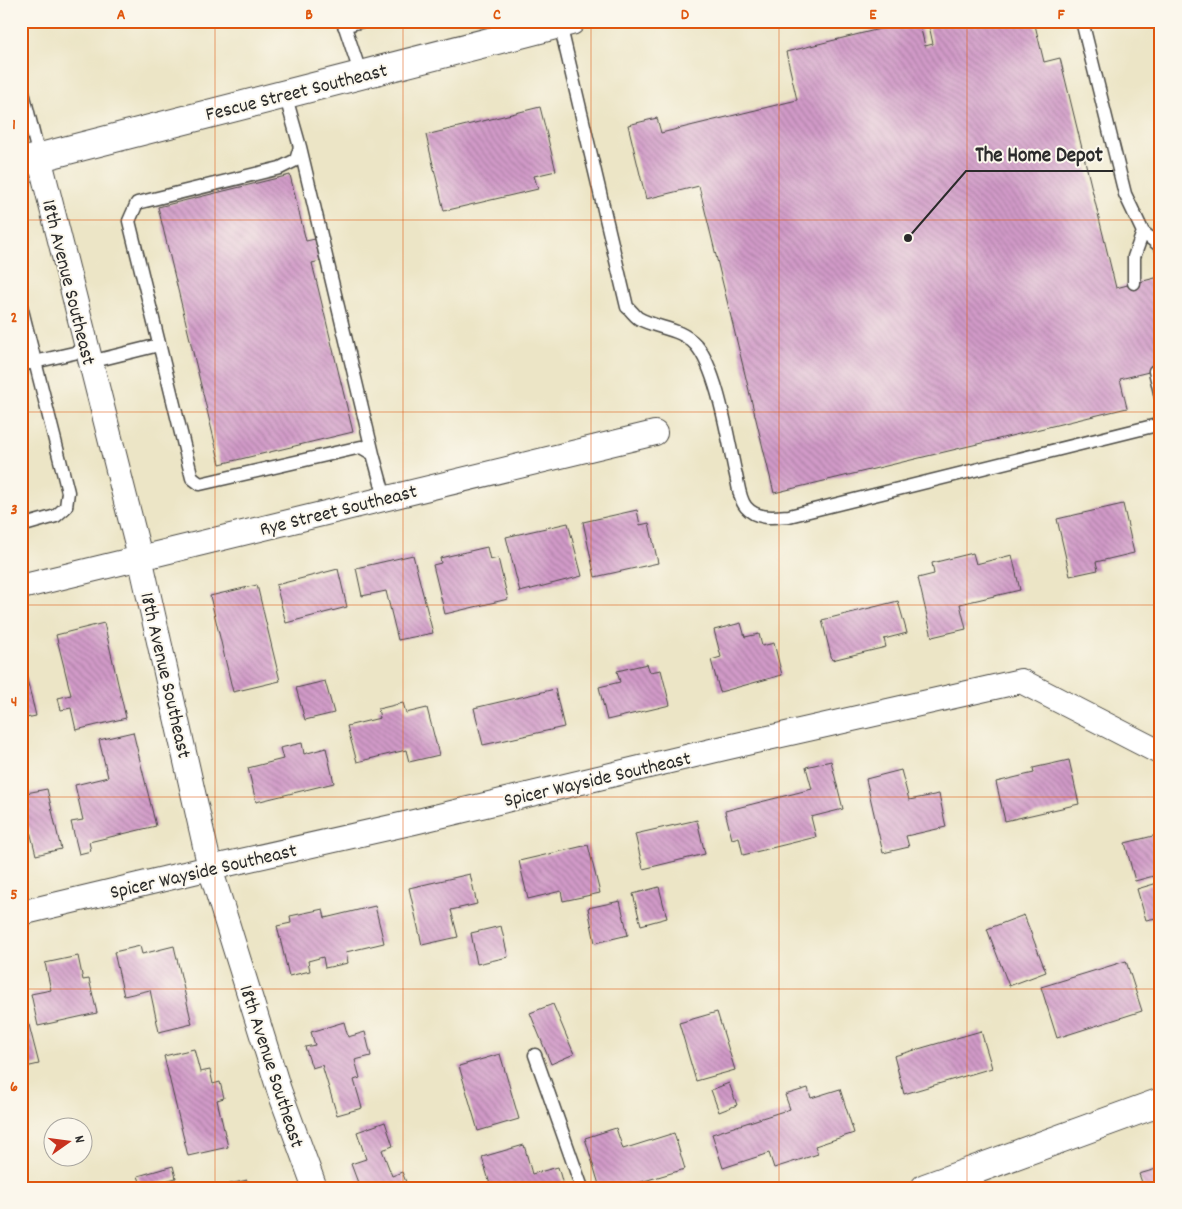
<svg xmlns="http://www.w3.org/2000/svg" width="1182" height="1209" font-family="Dekko,sans-serif">
	<style>
		.building { fill: url(#building-back-hatch) }
		.lines { fill: none; stroke-linecap: round; stroke-linejoin: round }
		.lane-casing { stroke: #484742; stroke-width: 15 }
		.street-casing { stroke: #484742; stroke-width: 26 }
		.secondary-casing { stroke: #484742; stroke-width: 30 }
		.lane { stroke: #fff; stroke-width: 12 }
		.street { stroke: #fff; stroke-width: 24 }
		.secondary { stroke: #fff; stroke-width: 28 }
		.grid { fill: none; stroke: #df570e; stroke-width: 1; stroke-opacity: 0.55 }
		.labels { text-anchor: middle; stroke-width: 4; stroke-linejoin: round; paint-order: stroke }
		.street-label { font-size: 20px; fill: #2b2b2b; stroke: #fbf7ec }
		.leader { fill: none; stroke: #2b2b2b; stroke-width: 2 }
		.callout-dot { fill: #2b2b2b; stroke: #fbf7ec; stroke-width: 2 }
		.callout-label { font-size: 21px; text-anchor: middle; font-weight: bold; fill: #2b2b2b; stroke: #fbf7ec; stroke-width: 4; stroke-linejoin: round; paint-order: stroke }
		.neatline { fill: none; stroke: #df570e; stroke-width: 2 }
		.grid-label { font-size: 16px; text-anchor: middle; font-weight: bold; fill: #df570e }
	</style>
	<defs>
		<pattern id="building-back-hatch" width="6" height="6" patternUnits="userSpaceOnUse" patternTransform="scale(1.25)"><rect width="6" height="6" fill="#d19ac8"/><path d="M-1 5l2 2M0 0l6 6M5-1l2 2" fill="none" stroke="#aa7ea3"/></pattern>
	</defs>
	<rect width="100%" height="100%" fill="#fbf7ec"/>
	<filter id="ink" filterUnits="userSpaceOnUse"><feTurbulence type="fractalNoise" baseFrequency=".02" numOctaves="2"/><feDisplacementMap in="SourceGraphic" scale="10" xChannelSelector="R" yChannelSelector="G"/><feConvolveMatrix kernelMatrix="1 2 1 2 8 2 1 2 1" color-interpolation-filters="sRGB"/></filter>
	<filter id="wash" filterUnits="userSpaceOnUse"><feTurbulence type="fractalNoise" baseFrequency=".0096" numOctaves="4" result="noise"/><feDisplacementMap in="SourceGraphic" scale="20" xChannelSelector="R" yChannelSelector="G"/><feGaussianBlur stdDeviation="1.12" result="paint"/><feColorMatrix in="noise" values="0 0 0 0 0 0 0 0 0 0 0 0 0 0 0 0 0 1.4 0 .05"/><feComposite in="paint" operator="in"/></filter>
	<g filter="url(#wash)">
		<rect width="100%" height="100%" fill="#ece5c6"/>
		<g id="blocks">
			<path class="building" d="M912,21H919L925,46L933,44L928,21H1034L1044,62L1060,58L1116,288L1159,277L1161,284V369L1120,379L1127,408L774,493L699,186L646,199L628,125L657,118L661,133L797,100L786,52Z
				M540,107L556,171L534,176L538,189L444,211L426,135Z
				M290,175L306,241L315,239L320,261L312,263L353,432L220,464L158,207Z
				M1123,504L1134,553L1096,562L1098,570L1070,576L1057,519Z
				M637,510L640,525L649,523L658,563L595,577L583,522Z
				M568,523L582,576L520,592L506,537Z
				M487,547L490,560L498,558L508,599L445,614L433,565L441,563L440,558Z
				M973,553L976,564L1012,555L1020,590L960,604L966,629L932,637L918,578L934,574L932,563Z
				M413,555L433,633L398,640L386,591L362,596L356,568Z
				M338,569L347,607L286,623L276,585Z
				M257,585L280,681L233,692L210,596Z
				M898,601L907,633L884,639L886,647L832,660L822,620Z
				M104,623L126,718L76,730L71,708L61,710L58,698L71,695L56,635Z
				M741,623L745,637L759,634L762,646L774,643L782,675L720,692L711,660L721,657L714,630Z
				M647,664L650,672L661,670L670,705L607,720L599,687L620,682L617,671Z
				M21,668L23,672L25,671L36,716L21,719Z
				M325,681L334,713L305,720L296,688Z
				M555,689L564,727L483,745L474,708Z
				M403,703L406,713L427,708L439,755L409,762L406,750L357,762L347,726L380,718L378,709Z
				M133,732L156,826L89,842L91,851L79,854L71,822L83,820L75,785L108,777L99,740Z
				M302,743L304,754L326,748L334,783L256,802L248,768L283,759L280,748Z
				M1069,760L1079,804L1005,821L996,782L1034,773L1033,768Z
				M831,761L843,809L811,817L816,837L743,855L739,837L732,839L725,811L812,789L806,767Z
				M901,770L909,800L939,794L946,827L906,836L909,847L883,853L866,779Z
				M47,789L61,849L36,855L29,827L21,829V794Z
				M697,820L705,854L643,869L635,834Z
				M1161,834V874L1135,881L1125,843Z
				M588,845L600,893L563,901L561,891L528,899L519,861Z
				M470,874L477,904L451,910L458,937L422,945L409,888Z
				M1161,882V917L1146,920L1137,889Z
				M659,887L667,918L641,925L633,894Z
				M620,901L628,935L595,943L588,908Z
				M375,906L384,943L346,952L348,963L325,968L323,957L308,961L310,971L289,976L277,926L291,923L290,916L323,909L325,918Z
				M1024,915L1046,972L1009,986L987,929Z
				M501,926L508,957L477,964L471,933Z
				M140,946L142,954L174,946L192,1024L159,1032L150,990L124,996L114,952Z
				M78,956L83,980L89,979L97,1013L38,1026L31,994L51,990L45,963Z
				M1126,961L1142,1011L1057,1038L1041,987Z
				M553,1004L574,1054L551,1064L530,1013Z
				M717,1012L735,1070L696,1081L679,1023Z
				M344,1022L348,1037L365,1032L371,1056L355,1060L360,1078L354,1080L362,1108L337,1115L322,1065L312,1068L305,1047L315,1045L311,1032Z
				M29,1025L39,1064L21,1068V1027Z
				M981,1031L992,1068L904,1094L894,1056Z
				M194,1049L200,1072L210,1070L213,1084L220,1082L224,1098L217,1100L228,1147L188,1156L164,1056Z
				M500,1054L519,1119L478,1131L459,1066Z
				M729,1083L737,1105L719,1112L711,1090Z
				M808,1088L811,1098L840,1089L854,1133L815,1146L818,1154L774,1168L769,1153L723,1168L712,1134L790,1109L785,1095Z
				M385,1122L393,1146L382,1150L392,1176L402,1172L408,1187L360,1188L351,1164L366,1159L357,1132Z
				M616,1128L623,1149L674,1133L685,1169L634,1184L635,1188H600L585,1138Z
				M524,1145L532,1174L558,1167L564,1188H491L482,1157Z
				M173,1166L176,1178L142,1187L138,1176Z
				M1160,1168L1161,1188H1144L1139,1174Z
				M247,1180L249,1188H217V1187Z"/>
		</g>
	</g>
	<g filter="url(#ink)">
		<use href="#blocks" fill-opacity="0" stroke="#484742" stroke-width="1"/>
		<g class="lines">
			<g class="lane-casing">
				<path id="lane" d="M343,21L361,75
					M1082,21L1125,194L1143,232L1161,247
					M560,24L627,307C631,310 634,315 638,318C657,329 680,327 696,345C717,369 728,439 735,471C738,482 739,499 746,507C757,520 775,517 789,516L1161,424
					M344,26L362,21
					M21,84L39,157
					M285,94L300,147L296,160L280,168L137,203L129,221L192,478L200,484L361,447L373,454L385,498
					M300,147L373,454
					M1134,283V257L1143,232
					M21,306L68,492L66,507L56,516L21,526
					M90,362L159,345
					M21,365L87,350
					M1155,371L1161,397
					M535,1055L582,1188"/>
			</g>
			<g class="street-casing">
				<path id="street" d="M39,157L140,557L210,868L279,1090L315,1188
					M21,587L655,433
					M21,913L210,868L414,822L724,748L1021,681L1161,753"/>
			</g>
			<g class="secondary-casing">
				<path id="secondary" d="M21,162L571,21
					M925,1188L1161,1102"/>
			</g>
			<use href="#lane" class="lane"/>
			<use href="#street" class="street"/>
			<use href="#secondary" class="secondary"/>
		</g>
	</g>
	<path class="grid" d="M215,21V1188M403,21V1188M591,21V1188M779,21V1188M967,21V1188M21,220H1161M21,412H1161M21,605H1161M21,797H1161M21,989H1161"/>
	<g class="labels">
		<g class="street-label">
			<text transform="translate(296 91) rotate(-14)" y="7">Fescue Street Southeast</text>
			<text transform="translate(70 282) rotate(76)" y="7">18th Avenue Southeast</text>
			<text transform="translate(338 509) rotate(-14)" y="7">Rye Street Southeast</text>
			<text transform="translate(167 675) rotate(77)" y="7">18th Avenue Southeast</text>
			<text transform="translate(597 778) rotate(-13)" y="7">Spicer Wayside Southeast</text>
			<text transform="translate(203 870) rotate(-13)" y="7">Spicer Wayside Southeast</text>
			<text transform="translate(273 1066) rotate(72)" y="7">18th Avenue Southeast</text>
		</g>
	</g>
	<path class="leader" d="M908 238L966 171H1113"/>
	<circle class="callout-dot" cx="908" cy="238" r="5"/>
	<g class="callout-label">
		<text x="1039" y="161">The Home Depot</text>
	</g>
	<rect width="1182" height="1209" fill="none" stroke="#fbf7ec" stroke-width="55"/>
	<g transform="translate(68 1142) rotate(76)"><circle r="24" fill="#fbf7ec" stroke="#a8a59f"/>
	<path d="M0-4L9 19L0 12L-9 19Z" fill="#c8321e"/>
	<text y="-8" font-size="14" font-weight="bold" text-anchor="middle" fill="#2b2b2b">N</text>
	</g>
	<rect x="28" y="28" width="1126" height="1154" class="neatline"/>
	<g class="grid-label">
		<text x="121" y="19">A</text>
		<text x="309" y="19">B</text>
		<text x="497" y="19">C</text>
		<text x="685" y="19">D</text>
		<text x="873" y="19">E</text>
		<text x="1061" y="19">F</text>
		<text x="14" y="129">1</text>
		<text x="14" y="322">2</text>
		<text x="14" y="514">3</text>
		<text x="14" y="706">4</text>
		<text x="14" y="899">5</text>
		<text x="14" y="1091">6</text>
	</g>
</svg>
